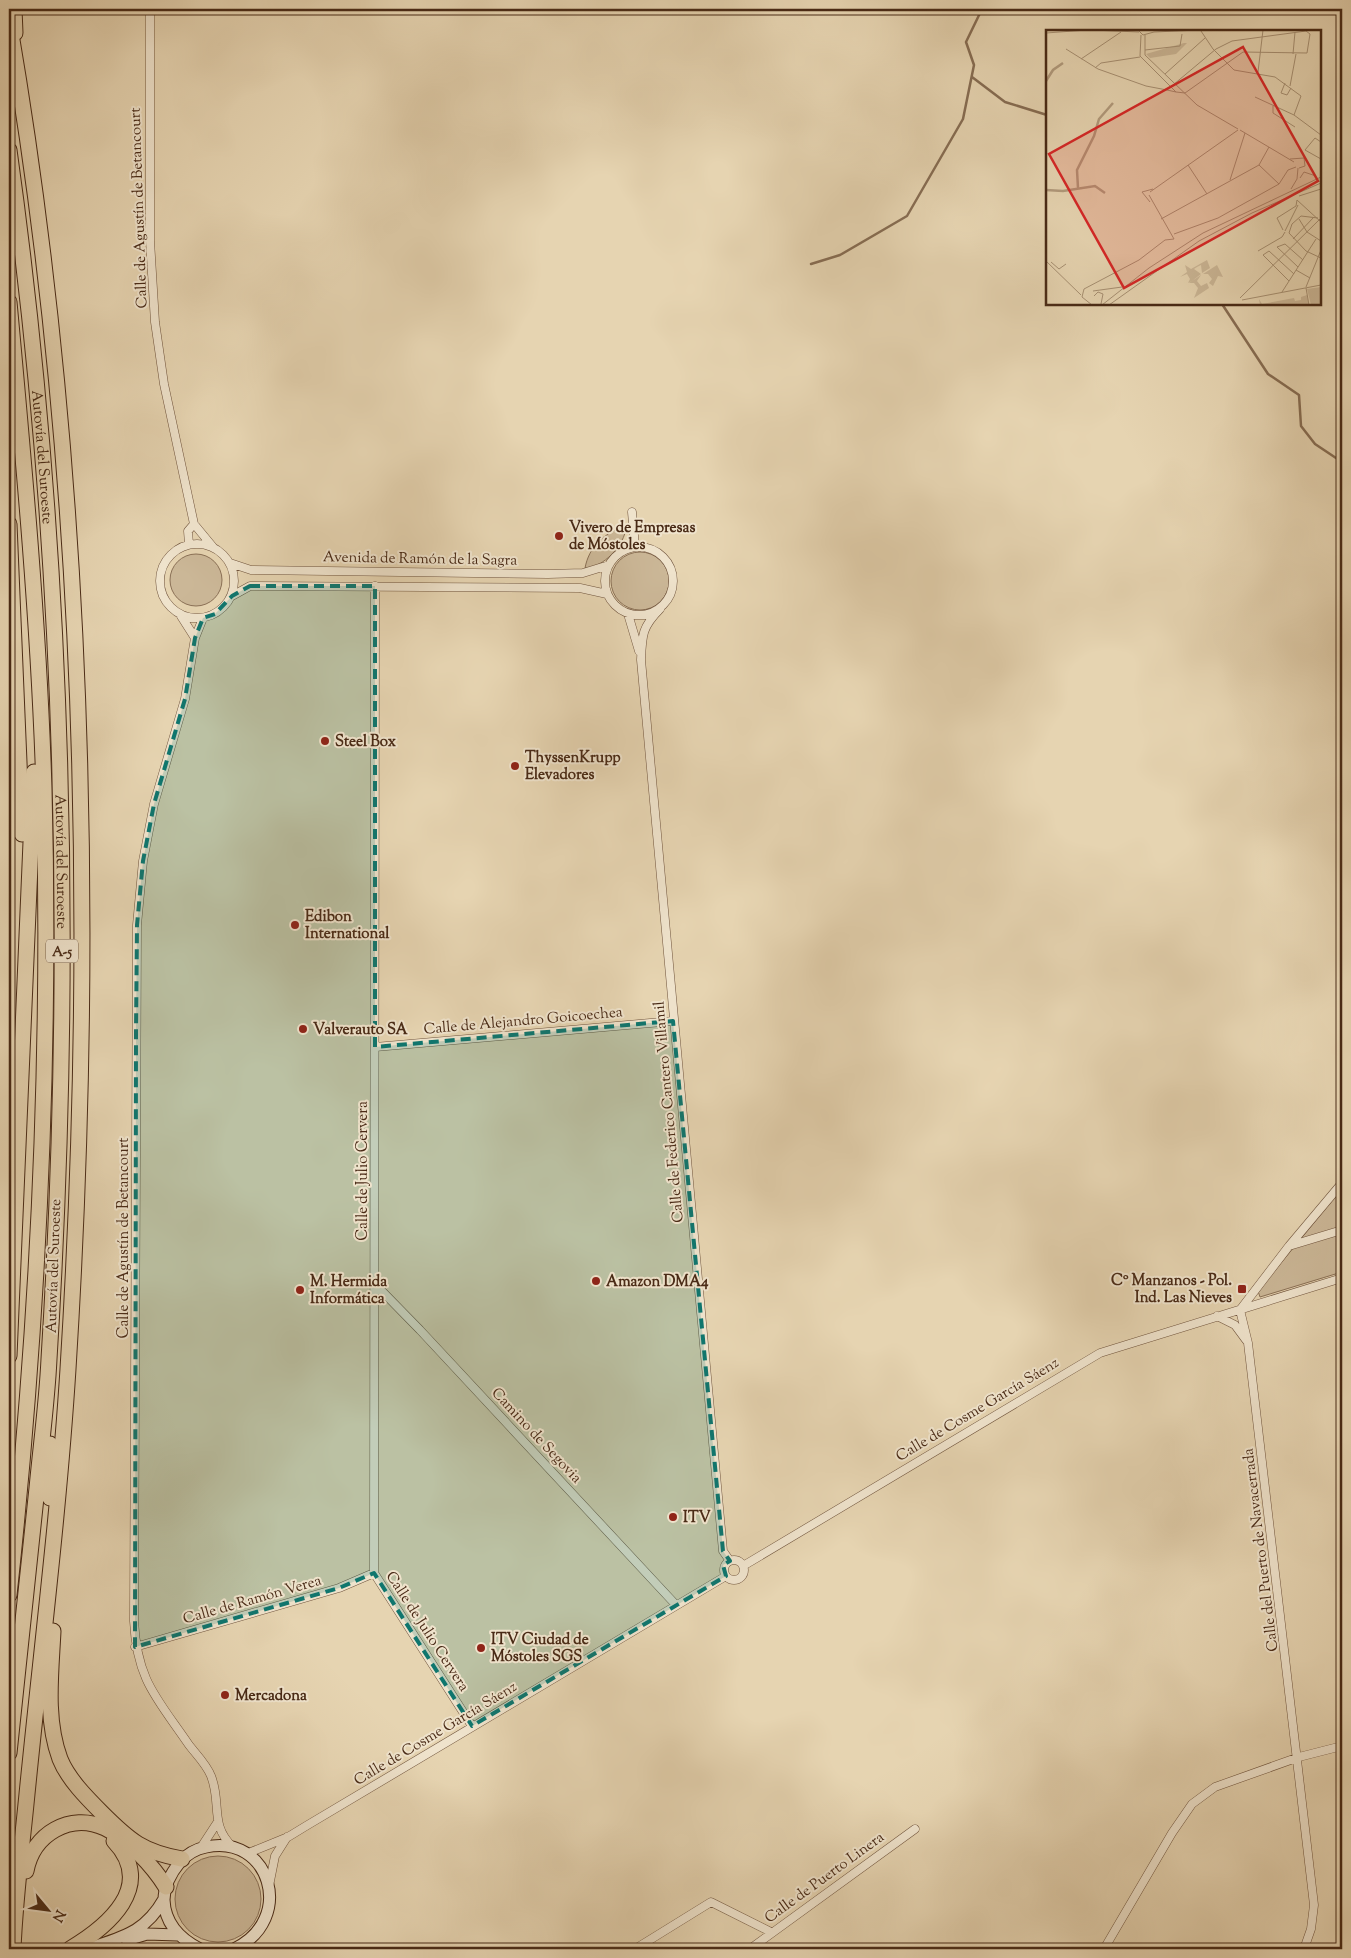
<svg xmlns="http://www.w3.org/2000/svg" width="1351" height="1958" font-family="'Sorts Mill Goudy',serif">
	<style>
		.green { fill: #cbb797; stroke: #8a7056 }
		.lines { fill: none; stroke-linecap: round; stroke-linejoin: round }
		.stream { stroke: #876d53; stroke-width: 2.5 }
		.street-casing { stroke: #70543d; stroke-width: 9 }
		.secondary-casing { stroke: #492a16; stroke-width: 13 }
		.highway-casing { stroke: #492a16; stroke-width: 17 }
		.street { stroke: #efe3cc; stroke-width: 8 }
		.secondary { stroke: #efe3cc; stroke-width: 11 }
		.highway { stroke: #e6d4b1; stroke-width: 15 }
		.marked { fill: #0f766e; fill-opacity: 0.2; stroke: #0f766e; stroke-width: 4; stroke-dasharray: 10 6; stroke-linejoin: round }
		.poi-dot { fill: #8f2418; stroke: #efe3cc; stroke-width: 2 }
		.labels { text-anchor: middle; stroke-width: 4; stroke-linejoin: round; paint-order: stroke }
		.shield { fill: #efe3cc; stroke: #7b624d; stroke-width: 1 }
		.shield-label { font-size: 14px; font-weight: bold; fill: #492a16 }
		.street-label { font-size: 15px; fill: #492a16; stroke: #efe3cc }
		.poi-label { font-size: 15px; font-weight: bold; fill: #492a16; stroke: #efe3cc; text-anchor: start }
		.inset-river { fill: none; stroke: #b19a7c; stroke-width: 2.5 }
		.inset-road { fill: none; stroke: #a79073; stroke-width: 1 }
		.view { fill: #d62828; fill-opacity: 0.15; stroke: #d62828; stroke-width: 2.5 }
		.inset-edge { fill: none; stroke: #492a16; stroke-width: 2.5 }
	</style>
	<rect width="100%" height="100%" fill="#e6d4b1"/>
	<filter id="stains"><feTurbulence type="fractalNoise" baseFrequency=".004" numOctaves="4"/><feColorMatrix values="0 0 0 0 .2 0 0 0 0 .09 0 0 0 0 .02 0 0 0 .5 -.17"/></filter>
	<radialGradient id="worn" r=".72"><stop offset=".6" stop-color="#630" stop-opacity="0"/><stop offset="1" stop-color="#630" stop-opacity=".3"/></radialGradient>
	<path class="green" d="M623,527H626C625,545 603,568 585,568C589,547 603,534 623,527Z
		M611 581a29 29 0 1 1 58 0a29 29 0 1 1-58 0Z
		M170 580a26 26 0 1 1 52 0a26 26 0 1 1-52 0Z
		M1340,1191L1342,1200V1272L1260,1297L1258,1291Z
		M175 1899a43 43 0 1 1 86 0a43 43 0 1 1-86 0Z"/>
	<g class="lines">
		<path class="stream" d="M972,77L1005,102L1047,115
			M811,264L840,255L907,216L963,119L974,65L966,42L982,9
			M1222,304L1268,374L1299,395L1301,426L1315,444L1342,462"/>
		<g class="street-casing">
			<path id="street" d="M150,9V241L155,322L164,384L194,524L213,547
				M632,512L635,547
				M160 581a37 37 0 1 1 74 0a37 37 0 1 1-74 0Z
				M189,544L188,531L194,524
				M605 581a34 34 0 1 1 68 0a34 34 0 1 1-68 0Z
				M230,563L251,570L548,574L583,573L609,565
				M375,586L374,1573L472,1726
				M232,596L250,586L580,588L607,594
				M660,609C642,627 642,635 641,660L723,1551L730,1561
				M628,614L639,651
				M181,616L195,638
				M203,618L195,638L185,699L154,804L143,861L137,925L134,1621C137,1681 157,1698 189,1745C196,1754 207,1765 211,1776C222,1803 209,1825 233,1847
				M375,1047L673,1021
				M1289,1246L1342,1230
				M376,1285L420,1330L676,1605
				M1240,1310L1248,1343L1314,1905L1311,1929L1304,1949
				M1240,1310L1289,1246L1342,1183
				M1217,1316L1235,1325L1246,1340
				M724 1570a10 10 0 1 1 20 0a10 10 0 1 1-20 0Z
				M743,1566L1100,1353L1342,1278
				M135,1647L339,1588L374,1573
				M200,1849L217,1823
				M246,1854L288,1837L306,1826L726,1576
				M269,1886L275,1856L287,1837
				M635,1949L711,1902L771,1932
				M750,1949L915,1829
				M1104,1949L1172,1833L1192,1804L1215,1787L1299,1757L1342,1746"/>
		</g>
		<g class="secondary-casing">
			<path id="secondary" d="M127,1940L147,1934L178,1935
				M87,1949C122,1937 145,1933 164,1899
				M200,1949C180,1939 165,1924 164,1900C164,1885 171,1873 180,1862C187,1854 196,1849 206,1847C269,1833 297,1919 234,1949"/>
		</g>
		<g class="highway-casing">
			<g id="highway">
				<path d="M14,9L15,33"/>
				<path d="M9,22C85,465 96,920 68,1369C59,1511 41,1653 27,1794C22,1846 15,1898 13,1949"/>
				<path id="s1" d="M9,150C65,550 74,956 49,1359C47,1402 41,1445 37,1488C28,1576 19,1664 9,1753"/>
				<path d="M9,302C24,464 39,626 44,789C51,1057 38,1327 9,1595"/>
				<path d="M9,524L22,834"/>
				<path d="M9,1356L34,772"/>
				<path d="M50,1444V1498"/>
				<path d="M53,1631C51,1673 45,1719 60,1759C68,1779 87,1798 102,1813C130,1841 143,1852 182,1859"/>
				<path d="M26,1871C33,1834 70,1812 105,1828C128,1839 153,1866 166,1887"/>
				<path d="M70,1949C107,1927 157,1886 114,1841"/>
			</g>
		</g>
		<use href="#street" class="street"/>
		<use href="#secondary" class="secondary"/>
		<use href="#highway" class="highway"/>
	</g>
	<path class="marked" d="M250,586H375V1047L673,1021L723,1551L730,1561L723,1565L726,1576L472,1726L374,1573L339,1588L135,1647L136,1032L137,925L143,861L154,804L185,699L195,638L203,618L215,614L232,596Z"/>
	<g class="poi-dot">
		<circle cx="559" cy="536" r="5"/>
		<circle cx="325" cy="741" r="5"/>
		<circle cx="515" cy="766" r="5"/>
		<circle cx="295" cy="925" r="5"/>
		<circle cx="303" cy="1029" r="5"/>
		<circle cx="596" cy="1281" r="5"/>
		<rect x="1237" y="1284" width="10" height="10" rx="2.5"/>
		<circle cx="300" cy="1290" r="5"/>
		<circle cx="673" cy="1517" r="5"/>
		<circle cx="481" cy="1648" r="5"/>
		<circle cx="225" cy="1695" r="5"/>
	</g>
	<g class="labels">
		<rect class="shield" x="46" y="939.5" width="32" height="23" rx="4"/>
		<g class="shield-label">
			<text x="62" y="956">A-5</text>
		</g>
		<g class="street-label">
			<text transform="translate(138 208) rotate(-92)" y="5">Calle de Agustín de Betancourt</text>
			<text dy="5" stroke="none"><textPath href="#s1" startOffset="309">Autovía del Suroeste</textPath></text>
			<text transform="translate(420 558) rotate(1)" y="5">Avenida de Ramón de la Sagra</text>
			<text dy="5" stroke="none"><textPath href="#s1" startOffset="714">Autovía del Suroeste</textPath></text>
			<text transform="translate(523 1020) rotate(-5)" y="5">Calle de Alejandro Goicoechea</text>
			<text transform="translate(668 1112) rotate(-95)" y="5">Calle de Federico Cantero Villamil</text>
			<text transform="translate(362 1171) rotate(-90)" y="5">Calle de Julio Cervera</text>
			<text transform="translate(123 1238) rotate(-90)" y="5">Calle de Agustín de Betancourt</text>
			<text transform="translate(53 1266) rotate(-88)" y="5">Autovía del Suroeste</text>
			<text transform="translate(977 1409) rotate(-31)" y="5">Calle de Cosme García Sáenz</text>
			<text transform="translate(537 1435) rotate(47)" y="5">Camino de Segovia</text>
			<text transform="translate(1260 1550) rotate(-97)" y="5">Calle del Puerto de Navacerrada</text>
			<text transform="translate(252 1599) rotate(-16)" y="5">Calle de Ramón Verea</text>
			<text transform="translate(428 1631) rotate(57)" y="5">Calle de Julio Cervera</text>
			<text transform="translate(435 1733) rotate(-31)" y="5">Calle de Cosme García Sáenz</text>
			<text transform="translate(824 1877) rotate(-36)" y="5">Calle de Puerto Linera</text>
		</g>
		<g class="poi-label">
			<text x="569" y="532">Vivero de Empresas<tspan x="569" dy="17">de Móstoles</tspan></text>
			<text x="335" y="746">Steel Box</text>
			<text x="525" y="762">ThyssenKrupp<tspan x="525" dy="17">Elevadores</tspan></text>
			<text x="305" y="921">Edibon<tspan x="305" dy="17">International</tspan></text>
			<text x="313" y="1034">Valverauto SA</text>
			<text x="1232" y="1285" text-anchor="end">Cº Manzanos - Pol.<tspan x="1232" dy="17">Ind. Las Nieves</tspan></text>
			<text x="310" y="1286">M. Hermida<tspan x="310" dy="17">Informática</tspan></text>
			<text x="606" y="1286">Amazon DMA4</text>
			<text x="683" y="1522">ITV</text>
			<text x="491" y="1644">ITV Ciudad de<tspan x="491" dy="17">Móstoles SGS</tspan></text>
			<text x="235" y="1700">Mercadona</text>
		</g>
	</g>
	<g transform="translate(1046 30)">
		<rect width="275" height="275" fill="#e6d4b1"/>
		<path d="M138,13H141L130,24L104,28L100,24ZM161,230L164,238L156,243L155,235L151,237L148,239L155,244L146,251L142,253L144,249L141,244L134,247L141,242L139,235L145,239ZM171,235L177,247L172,246L167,256L163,253L166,249L162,244H157ZM155,245L151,251L155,256L161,253L163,258L148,268L152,258L148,253H143ZM275,257V275H265L261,259ZM261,265L263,275H214L213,269L216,274L248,268L249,271L255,270V267Z" fill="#cbb797"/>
		<path class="inset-river" d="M0,51L7,40L17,33M32,158L31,140L48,106L53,89L67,73M0,160L17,161L49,156L59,163"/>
		<path class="inset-road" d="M46,0L93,2M92,0L97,5L108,2L153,0M155,1L167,19L188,40L229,47L255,66L248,85L209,67M0,3L41,0M95,5L94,26L130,62M99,5V25M20,19L52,39L100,56L121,60L130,62L139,63L197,22L261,23L264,4L260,1L186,11L170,19L121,60M99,20L134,16L136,4M247,24L249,2M99,25L151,75L192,99M35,29L75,2M49,38L55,33L94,27M212,42L217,0M119,44L159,8M239,53L235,63L241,65L245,58M244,56L250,24M227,76V83L249,97M248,85L275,105M194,100L248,132M275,112L269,108L259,120L275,129M244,129L258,128L259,136L253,138M142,135L161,164M213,135L233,154M254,148L258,142L270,146M184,150L199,103M245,159L251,149L252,138M104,162L192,100M253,166L275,159M104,172L96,162L107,159M272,188L255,186L246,194L243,203L260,221L275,228M115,189L213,135L223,117M253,189L261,202L275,211M237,200L231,188L250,176L251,170L275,192M239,201L252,175M128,204L172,188L233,154L242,140L250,137M247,209L268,187M212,221L236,207L239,202M0,231L35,265M5,232L13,239L20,234M252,237L231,217L239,214L257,230M250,240L264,248M243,251L217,225L223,221L248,244M260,257L275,220M260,258L263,275M47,261L76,257M236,262L270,209M48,266L52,262L57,264L55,274M194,268L275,188M196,270L275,255M46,275L36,267L38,259L93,230L119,210L128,209L103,165M56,275L103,238L157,203L275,147M63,275L153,211L206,183L275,153"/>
		<path class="view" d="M197,17L272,151L78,258L3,124Z"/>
		<rect width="275" height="275" class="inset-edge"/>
	</g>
	<rect width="1351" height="1958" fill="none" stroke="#e6d4b1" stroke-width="30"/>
	<rect x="10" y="10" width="1331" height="1938" fill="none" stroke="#492a16" stroke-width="2.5"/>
	<rect x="15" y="15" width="1321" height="1928" fill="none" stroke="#492a16"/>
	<g transform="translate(48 1910) rotate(119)" stroke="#efe3cc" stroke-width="4" paint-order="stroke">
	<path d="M0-4L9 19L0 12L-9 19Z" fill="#492a16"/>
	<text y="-8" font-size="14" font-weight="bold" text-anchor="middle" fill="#492a16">N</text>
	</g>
	<rect width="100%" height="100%" filter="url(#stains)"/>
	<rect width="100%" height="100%" fill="url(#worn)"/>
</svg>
